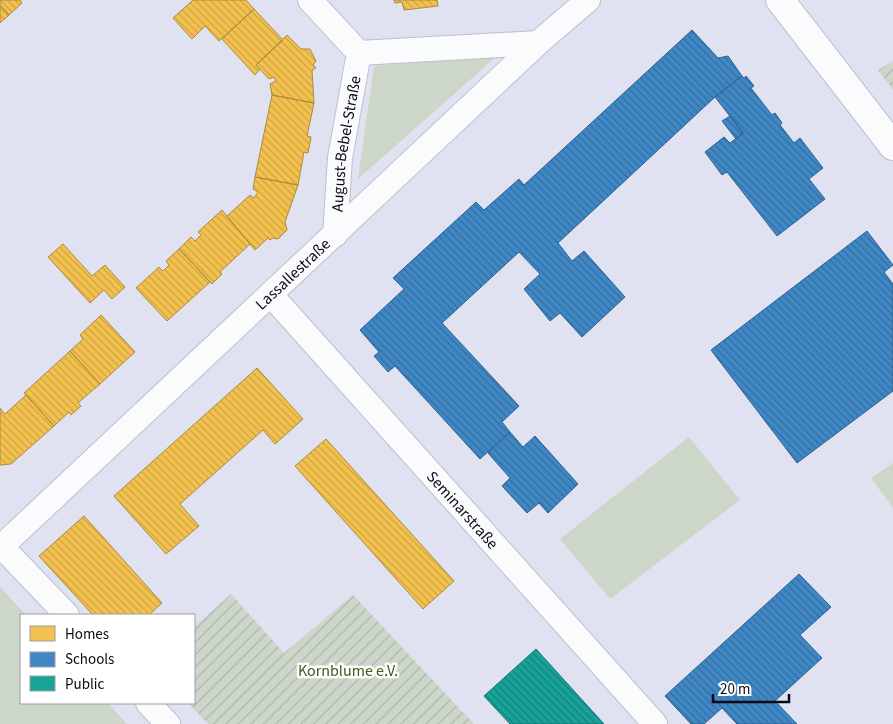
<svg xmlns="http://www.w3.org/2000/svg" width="893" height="724" font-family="'Source Sans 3',sans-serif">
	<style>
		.park { fill: #ccd7c9 }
		.garden { fill: url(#garden-furrows) }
		.homes { fill: url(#homes-back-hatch); stroke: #ac8a3e }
		.schools { fill: url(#schools-back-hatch); stroke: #2f6291 }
		.public { fill: url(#public-back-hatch); stroke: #137571 }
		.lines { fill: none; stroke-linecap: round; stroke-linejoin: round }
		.street-casing { stroke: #bebfcd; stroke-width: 26 }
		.secondary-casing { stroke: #bebfcd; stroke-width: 30 }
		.street { stroke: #fafbfd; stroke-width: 24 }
		.secondary { stroke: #fafbfd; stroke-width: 28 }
		.labels { text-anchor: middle; stroke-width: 5; stroke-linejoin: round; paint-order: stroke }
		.street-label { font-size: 16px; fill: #0a0b17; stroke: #fff }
		.park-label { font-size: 16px; fill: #405c1a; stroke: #fff }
	</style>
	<defs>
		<pattern id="garden-furrows" width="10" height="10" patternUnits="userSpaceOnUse" patternTransform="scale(1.25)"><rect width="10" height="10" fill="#ccd7c9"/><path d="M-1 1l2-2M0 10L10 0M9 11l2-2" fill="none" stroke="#aeb7ac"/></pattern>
		<pattern id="homes-back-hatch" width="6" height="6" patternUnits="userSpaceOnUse" patternTransform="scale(1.25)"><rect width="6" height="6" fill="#f2c14e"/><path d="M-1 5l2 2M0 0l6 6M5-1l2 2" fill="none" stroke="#cea443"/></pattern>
		<pattern id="schools-back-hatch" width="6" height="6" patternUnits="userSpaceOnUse" patternTransform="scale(1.25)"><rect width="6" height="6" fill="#3f88c5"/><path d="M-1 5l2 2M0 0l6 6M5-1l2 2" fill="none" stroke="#336d9f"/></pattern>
		<pattern id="public-back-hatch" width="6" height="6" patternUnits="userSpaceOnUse" patternTransform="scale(1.25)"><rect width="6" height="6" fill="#17a398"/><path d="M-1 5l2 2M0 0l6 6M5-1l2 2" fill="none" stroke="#13837b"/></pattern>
	</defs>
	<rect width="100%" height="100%" fill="#e0e2f1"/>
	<path class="park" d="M497,56L358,179L374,66Z
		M689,437L740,500L610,599L560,539Z
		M893,463V508L871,478Z
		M0,587L26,615H21V703H108L127,724H0Z"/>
	<path class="garden" d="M893,61V90L878,70Z
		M231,594L284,653L353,595L474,724H208L188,703H194V627Z"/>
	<path class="homes" d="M0,0H20L22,3L9,15L0,5Z
		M193,0H246L254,9L219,41L205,26L192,39L173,18Z
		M394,0H437L438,6L404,10L402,2L395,3Z
		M0,5L9,15L0,23Z
		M254,9L283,40L256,65L260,69L255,75L222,39Z
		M287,35L301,49H310L316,61L313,65L316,68L312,70L314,103L272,95L270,84L276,81L274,77L269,79L256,65Z
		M272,95L314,103L307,136L311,137L308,153L304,152L298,185L255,177Z
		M255,177L298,185L285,222L287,230L278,239L273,238L270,240L268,238L255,250L227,216L250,195L254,198L258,192L253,189Z
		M222,210L250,244L220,272L222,274L212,284L179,249L191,237L195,241L201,235L198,232Z
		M63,244L92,276L105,265L125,287L112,299L104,290L90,303L48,257Z
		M179,249L210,282L167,321L136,288L159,267L163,271L169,265L166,261Z
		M101,315L135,352L100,384L70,351L83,339L80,335Z
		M70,351L100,384L78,403L81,406L71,415L69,412L54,426L24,393Z
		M257,368L303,419L275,444L263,430L180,504L199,526L166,554L114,496Z
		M26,395L54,426L11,464L0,465V408L5,414Z
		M326,439L454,581L423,609L295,466Z
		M84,516L162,603L149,615H93L39,556Z"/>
	<path class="schools" d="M692,30L718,58L728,56L742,76L715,97L558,243L572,261L584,251L625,297L582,337L560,313L550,321L524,289L540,274L519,252L442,323L519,406L502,422L510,432L480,459L395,366L388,372L374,356L379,352L360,330L404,289L393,278L476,202L484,210L519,179L524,185Z
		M742,76L744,78L746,76L754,86L751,88L772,115L775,113L782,123L780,125L794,143L800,138L823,168L809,179L825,199L777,236L727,172L722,175L705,152L724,137L730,143L743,133L715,97Z
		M730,116L743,133L736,139L722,121Z
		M867,231L893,265L884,272L893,284V391L797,463L711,350Z
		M510,432L523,447L535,436L578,484L548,513L539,503L527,513L502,486L510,478L488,453Z
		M799,574L831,607L800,635L822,658L775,701L797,724H737L722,708L704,724H691L665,696Z"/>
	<path class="public" d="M536,649L604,724H510L484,696Z"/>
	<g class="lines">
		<g class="street-casing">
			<g id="street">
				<path d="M310,0L359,53"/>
				<path d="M359,53L538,43"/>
				<path id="s1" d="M335,235L340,158L359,53"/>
				<path id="s2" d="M271,295L655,724"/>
				<path d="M0,545L67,615"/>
				<path id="s3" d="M0,548L538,43L588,0"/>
				<path d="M148,703L168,724"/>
			</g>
		</g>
		<g class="secondary-casing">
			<path id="secondary" d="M780,0L893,146"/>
		</g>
		<use href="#street" class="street"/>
		<use href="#secondary" class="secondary"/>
	</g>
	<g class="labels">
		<g class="street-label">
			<text dy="6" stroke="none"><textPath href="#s1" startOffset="92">August-Bebel-Straße</textPath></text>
			<text dy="6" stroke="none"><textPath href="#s3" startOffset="401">Lassallestraße</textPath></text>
			<text dy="6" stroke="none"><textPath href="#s2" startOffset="288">Seminarstraße</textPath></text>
		</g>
		<g class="park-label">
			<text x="348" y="676">Kornblume e.V.</text>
		</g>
	</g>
	<rect x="20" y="614" width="175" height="90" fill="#ffffff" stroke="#9d9da2"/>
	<rect x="30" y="626" width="25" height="15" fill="#f2c14e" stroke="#9d9da2"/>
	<text x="65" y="639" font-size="15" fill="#0a0b17">Homes</text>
	<rect x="30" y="652" width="25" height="15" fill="#3f88c5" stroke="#9d9da2"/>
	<text x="65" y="664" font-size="15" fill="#0a0b17">Schools</text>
	<rect x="30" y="676" width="25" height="15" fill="#17a398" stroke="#9d9da2"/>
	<text x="65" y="689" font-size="15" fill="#0a0b17">Public</text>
	<path d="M713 694v8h76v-8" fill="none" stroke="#0a0b17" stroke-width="2.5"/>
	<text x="720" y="694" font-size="15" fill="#0a0b17" stroke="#ffffff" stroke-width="4" paint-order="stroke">20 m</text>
</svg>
